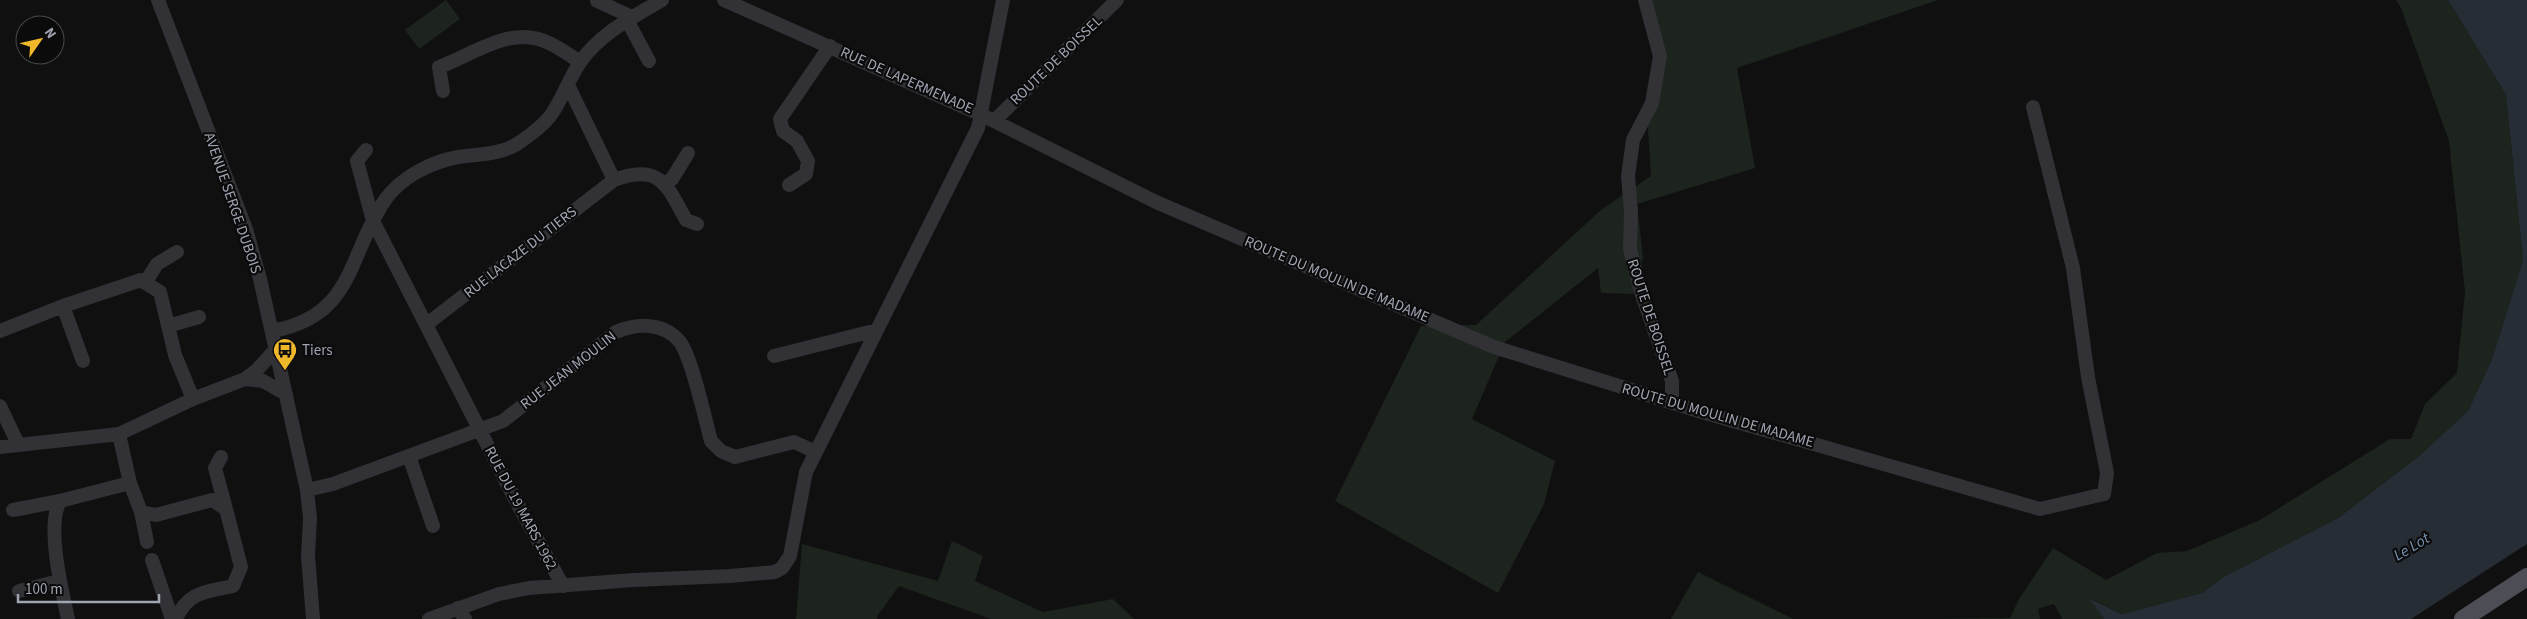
<svg xmlns="http://www.w3.org/2000/svg" width="2527" height="619" font-family="'Source Sans 3',sans-serif">
	<style>
		.green { fill: #1c241d }
		.water { fill: #272d34 }
		.lines { fill: none; stroke-linecap: round; stroke-linejoin: round }
		.minor { stroke: #313136; stroke-width: 14 }
		.major { stroke: #4d4e55; stroke-width: 18 }
		.labels { text-anchor: middle; stroke-width: 4.5; stroke-linejoin: round; paint-order: stroke }
		.street-label { font-size: 15px; fill: #a1a5b2; stroke: #0b0b0c }
		.poi-label { font-size: 15px; fill: #a1a5b2; stroke: #0b0b0c; text-anchor: start }
		.water-label { font-size: 16px; font-style: italic; fill: #7791ad; stroke: #0b0b0c }
	</style>
	<rect width="100%" height="100%" fill="#101011"/>
	<path class="green" d="M446,0L460,19L419,49L405,30Z
		M1642,0H1938L1737,68L1755,168L1637,204L1643,257L1634,294L1601,293L1598,268L1505,342L1472,419L1555,461L1544,504L1498,593L1335,501L1421,326L1476,325L1602,209L1651,176L1647,113L1662,63Z
		M2396,0H2448L2506,95L2523,260L2492,359L2468,411L2419,456L2338,518L2225,576L2202,593L2122,614L2091,599L2104,619H2062L2054,604L2038,609L2040,619H1928L2010,618L2019,599L2053,548L2106,580L2157,553L2187,551L2260,520L2390,439H2411L2425,404L2457,373L2465,292L2449,141L2401,8Z
		M952,541L983,556L975,581L1043,612L1113,599L1134,619H991L899,586L878,615L877,619H796L802,544L938,581Z
		M1698,572L1793,619H1671Z"/>
	<path class="water" d="M2448,0H2527V544L2411,619H2104L2090,599L2122,614L2202,593L2225,576L2338,518L2419,456L2468,411L2492,359L2523,260L2506,95Z"/>
	<g class="lines">
		<path class="minor" d="M158,0L246,229L260,279L307,490L310,518L308,556L313,619
			M724,0L982,115L1156,202L1494,347L1702,412L2040,509L2104,494L2107,473L2088,377L2073,268L2033,107
			M1645,0L1660,56L1652,103L1633,140L1628,176L1631,212L1630,249L1642,295L1672,381V402
			M597,1L632,17
			M627,20L649,61
			M568,85L614,180
			M443,91L439,67C475,54 513,23 551,44C561,49 571,56 580,62
			M994,121L1117,0
			M366,150L357,161L373,221L515,499L563,586
			M665,183L672,179L688,153
			M789,185L806,174L808,161L797,141L783,131L780,119L830,46
			M145,283L157,264L177,252
			M63,306L83,361
			M427,324L614,180C660,163 667,185 686,220L697,224
			M168,326L199,317
			M0,331L63,306L141,280L160,292L175,355L193,399
			M272,331C355,316 347,256 385,200C401,177 431,162 458,157C478,154 499,155 517,144C529,136 543,126 551,115C563,98 569,78 581,61C602,32 632,18 662,0
			M774,356L877,330
			M245,379L263,381L286,394
			M0,406L18,444
			M0,447L119,434L193,399L245,379L256,371L276,349
			M409,456L433,526
			M221,457L215,468L226,509
			M130,483L141,512L156,515L212,500L226,509L241,567L233,586C207,592 188,591 176,619
			M307,490L333,484L503,421L616,332C637,323 664,322 680,342C692,358 705,419 711,441L721,451L735,457L794,442L816,452
			M13,510L60,501
			M141,512L147,542
			M152,560L172,619
			M19,591L59,581
			M458,608L465,619
			M68,619C62,591 46,526 60,501L130,483L119,434
			M429,619L499,594L529,588L634,580L730,576L775,572L782,568L790,556L806,472L978,128L1003,0"/>
		<path class="major" d="M2463,619L2527,577"/>
	</g>
	<defs>
		<g id="bus-pin" transform="scale(1.25)"><path d="M0 17L-7.5 6A9.5 9.5 0 1 1 7.5 6Z" fill="#efb72a" stroke="#0b0b0c"/><path d="M-5-6H5V4H4V6H2V4H-2V6H-4V4H-5ZM-3.5-4V0h7V-4ZM-3.5 1.2v1.5H-2V1.2ZM2 1.2v1.5H3.5V1.2Z" fill="#111"/></g>
	</defs>
	<g fill-rule="evenodd">
		<use href="#bus-pin" x="285" y="350"/>
	</g>
	<g class="labels">
		<g class="street-label">
			<text transform="translate(1056 60) rotate(-44)" y="5">ROUTE DE BOISSEL</text>
			<text transform="translate(907 80) rotate(24)" y="5">RUE DE LAPERMENADE</text>
			<text transform="translate(233 203) rotate(71)" y="5">AVENUE SERGE DUBOIS</text>
			<text transform="translate(520 252) rotate(-38)" y="5">RUE LACAZE DU TIERS</text>
			<text transform="translate(1337 279) rotate(23)" y="5">ROUTE DU MOULIN DE MADAME</text>
			<text transform="translate(1651 317) rotate(72)" y="5">ROUTE DE BOISSEL</text>
			<text transform="translate(568 370) rotate(-38)" y="5">RUE JEAN MOULIN</text>
			<text transform="translate(1718 415) rotate(16)" y="5">ROUTE DU MOULIN DE MADAME</text>
			<text transform="translate(521 508) rotate(62)" y="5">RUE DU 19 MARS 1962</text>
		</g>
		<g class="poi-label">
			<text x="302" y="355">Tiers</text>
		</g>
		<g class="water-label">
			<text transform="translate(2411 546) rotate(-31)" y="6">Le Lot</text>
		</g>
	</g>
	<g transform="translate(40 40) rotate(56)"><circle r="24" fill="#0b0b0c" stroke="#47494e"/>
	<path d="M0-4L9 19L0 12L-9 19Z" fill="#efb72a"/>
	<text y="-8" font-size="14" font-weight="bold" text-anchor="middle" fill="#a1a5b2">N</text>
	</g>
	<path d="M18 594v8h141v-8" fill="none" stroke="#a1a5b2" stroke-width="2.5"/>
	<text x="25" y="594" font-size="15" fill="#a1a5b2" stroke="#0b0b0c" stroke-width="4" paint-order="stroke">100 m</text>
</svg>
